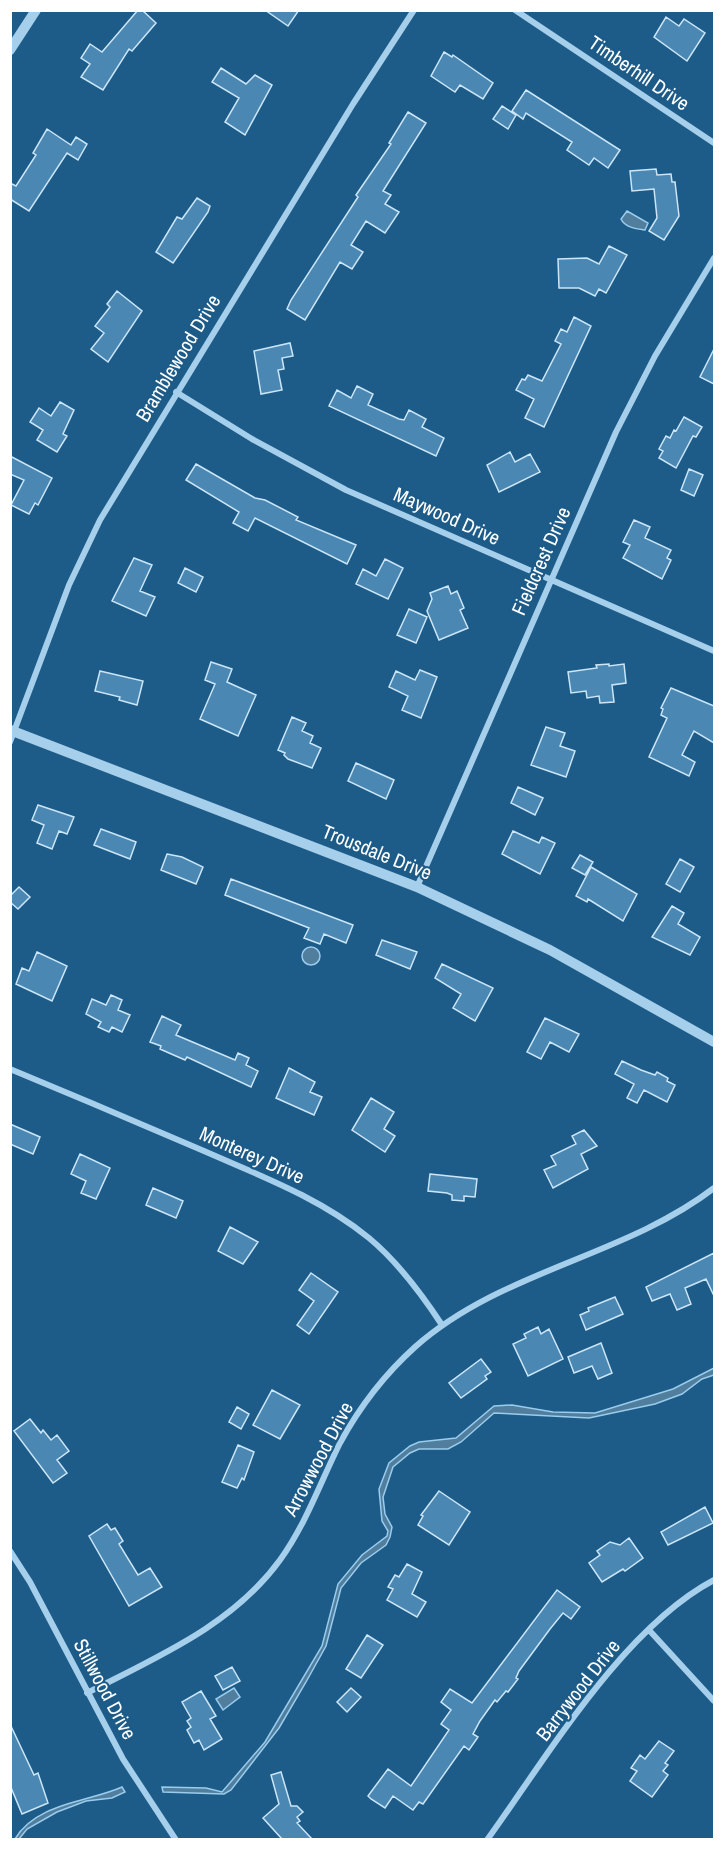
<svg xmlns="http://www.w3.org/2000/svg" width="725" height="1850" font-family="'Archivo Narrow',sans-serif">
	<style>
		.water { fill: #517e9d; stroke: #99cced; stroke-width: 1.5 }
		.building { fill: #4a87b2; stroke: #cbe6f8; stroke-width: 1.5 }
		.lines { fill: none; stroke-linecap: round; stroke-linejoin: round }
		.minor { stroke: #a6cfeb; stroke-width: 6 }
		.tertiary { stroke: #a6cfeb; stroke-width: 10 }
		.labels { text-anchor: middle; stroke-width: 4.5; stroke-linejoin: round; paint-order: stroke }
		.street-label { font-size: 20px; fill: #fff; stroke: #1d5b88 }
	</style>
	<rect width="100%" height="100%" fill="#1d5b88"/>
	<path class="water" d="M627,211L648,223L645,230C638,229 625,228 621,219Z
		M302 956a9 9 0 1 1 18 0a9 9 0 1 1-18 0Z
		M714,1368V1375L702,1379L682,1394L655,1404L589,1418L494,1413L461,1442L448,1449H419L410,1453L393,1467L383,1497L385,1514L392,1527L390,1537L386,1545L361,1563L341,1588L326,1646L306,1682L279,1728L231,1790L224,1794L163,1792L162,1787L206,1788L222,1792L265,1742L322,1646L338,1584L362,1555L387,1536L388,1531L382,1521L379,1489L389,1463L410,1446L419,1442L456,1438L494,1406L512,1405L553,1412L595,1413L673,1389Z
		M234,1688L240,1697L223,1710L216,1699Z
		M122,1787L125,1792L112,1798L86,1801L57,1812L27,1829L19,1839H15C36,1803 89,1802 122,1787Z"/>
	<path class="building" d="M138,10H142L156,23L132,51L129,49L103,90L81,77L90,64L81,58L90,44L102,52Z
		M265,10H299L288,26Z
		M666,17L679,26L684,19L705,33L687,61L654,37Z
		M444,52L452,57L453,55L493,83L483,99L460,85L455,92L431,76Z
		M221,68L246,84L255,75L272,85L245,135L225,122L239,98L212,82Z
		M526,90L620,150L608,168L594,158L589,165L567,150L572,142L526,113L523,119L512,111Z
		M502,106L516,115L508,129L493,119Z
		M408,112L426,123L383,191L391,195L385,204L399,212L385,233L366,221L351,245L363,252L352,269L340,262L305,320L287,309L291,300L358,197L356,195L391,144L389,143Z
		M47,129L71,145L76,137L87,144L78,160L67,153L29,211L10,199V183L16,186L36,155L33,153Z
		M656,169L657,175L671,174L672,182H675L679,216L664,240L649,231L657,218L654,189L632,191L630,171Z
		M197,198L210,206L208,212L173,263L156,252L177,217L182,219Z
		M609,246L627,255L606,293L599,289L595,296L579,288H559L558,259L587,258L599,264Z
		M117,291L142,311L108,362L91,349L104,333L95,326L110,307L107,304Z
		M574,317L591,326L544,427L525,418L534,399L516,390L522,379L525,380L528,375L542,381L561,344L555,341L561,329L567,332Z
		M290,343L293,356L282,358L284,369L278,370L282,390L261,394L254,351Z
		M714,349V384L700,377Z
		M357,386L373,394L368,405L399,419L404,420L409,410L426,419L422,427L444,438L436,456L329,406L337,390L351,398Z
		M60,402L74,410L63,434L67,436L57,452L37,440L43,430L30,422L39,408L51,416Z
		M684,417L702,427L696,437L693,436L676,468L659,458L663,451L659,449L666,436L670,438L674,430L676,431Z
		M510,452L515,462L530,454L540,472L499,492L487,465Z
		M10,456L52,478L38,505L35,503L29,514L11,505L24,480L10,474Z
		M196,464L255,498L265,500L298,517L296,520L356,545L347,564L255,518L248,531L233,523L239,512L186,480Z
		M689,469L703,475L694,496L681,490Z
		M634,520L650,527L645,538L671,550L667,558L671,560L662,579L623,558L630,545L623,542Z
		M134,558L152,565L140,591L155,597L146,616L112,601Z
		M385,559L403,568L388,599L356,584L363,569L376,576Z
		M185,568L203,577L196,592L178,583Z
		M448,586L451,594L457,591L464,608L460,610L468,628L439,640L427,611L432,599L430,593Z
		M409,609L427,617L416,643L397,635Z
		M211,662L232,669L227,682L256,695L238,736L200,719L215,684L205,680Z
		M609,664V666L624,664L626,683L612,685L614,702L600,703L599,696L587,698L586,691L571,693L568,672L597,668L596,665Z
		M420,670L437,677L421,718L402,710L408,696L389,687L396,671L415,680Z
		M100,671L143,681L137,705L119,700L120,697L95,691Z
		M671,688L714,706V743L694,731L682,755L695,762L689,776L649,757L667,718L661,715L663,709L661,708Z
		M292,717L306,723L302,731L313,736L310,743L321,748L312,768L288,759L284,755L285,753L278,750Z
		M546,727L565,733L560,746L575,751L566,777L531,765Z
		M356,763L394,780L386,799L348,781Z
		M518,787L543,798L535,815L511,803Z
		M38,805L74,817L67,834L59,831L52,849L37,843L44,825L32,820Z
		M101,829L136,842L130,859L94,845Z
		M513,831L539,843L542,837L555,843L540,874L502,854Z
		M167,854L182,857L203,867L196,884L161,870Z
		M580,855L593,862L585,875L572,868Z
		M680,859L694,867L680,892L666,884Z
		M591,867L637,894L623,921L588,899L587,902L576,896Z
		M231,879L353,925L346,943L324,934L320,944L304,938L309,928L225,895Z
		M19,887L30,897L18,909L10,902V896Z
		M672,906L684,913L678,924L700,937L690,955L652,937Z
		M382,940L417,952L410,969L376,955Z
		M37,952L67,966L52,1001L16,984L22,968L29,971Z
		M442,964L493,988L475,1021L453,1008L461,994L435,978Z
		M111,995L122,1000L118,1010L130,1015L122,1032L112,1027L109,1032L98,1027L101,1022L86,1014L92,999L106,1005Z
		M162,1016L181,1025L176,1035L235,1060L238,1053L249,1058L246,1065L258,1071L251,1087L187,1057L185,1060L160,1049L161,1046L150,1042Z
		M545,1018L579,1034L569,1052L550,1042L541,1059L527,1052Z
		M622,1061L641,1070L655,1075L657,1072L668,1078L667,1081L675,1085L667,1102L644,1090L637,1103L627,1098L634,1084L615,1074Z
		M289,1068L315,1082L310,1092L322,1097L314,1115L276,1098Z
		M371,1098L394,1112L384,1129L395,1136L385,1152L352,1130Z
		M10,1124L40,1137L33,1154L10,1144Z
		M584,1130L597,1146L581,1154L588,1169L553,1188L544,1170L556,1165L551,1156L576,1144L572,1136Z
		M80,1154L110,1168L96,1199L81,1193L86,1181L71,1174Z
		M430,1174L477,1179L475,1197L464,1196V1201L452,1200V1195L447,1193L428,1191Z
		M153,1188L183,1201L176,1218L146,1205Z
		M230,1227L258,1242L243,1264L218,1251Z
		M714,1253V1296L706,1279L685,1288L691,1304L677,1310L670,1294L652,1301L646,1287Z
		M311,1273L338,1292L309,1334L297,1325L314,1301L299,1290Z
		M615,1297L623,1314L586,1330L580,1315L589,1311L588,1308Z
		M538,1327L541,1334L549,1329L563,1359L528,1376L513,1344L526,1338L524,1334Z
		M601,1343L612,1373L598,1379L592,1366L574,1373L568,1357Z
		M481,1359L491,1372L485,1376L487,1379L461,1398L449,1383Z
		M272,1390L300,1405L280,1439L253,1425Z
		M237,1407L249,1414L241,1429L229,1422Z
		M30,1419L41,1433L43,1430L51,1440L57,1435L69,1451L57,1460L67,1473L53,1483L14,1431Z
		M238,1445L254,1452L244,1480L242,1478L237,1488L222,1482Z
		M439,1491L470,1512L449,1545L418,1525L423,1516L421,1515Z
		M705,1507L713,1523L668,1545L661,1532Z
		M107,1524L111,1530L115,1528L123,1541L119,1544L138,1575L150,1568L162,1587L129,1606L89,1536Z
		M629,1538L643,1558L625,1571L623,1569L602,1582L589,1563L600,1555L597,1551L610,1542L620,1545Z
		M407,1564L422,1572L412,1594L426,1602L417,1617L387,1600L393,1589L388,1587L395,1575L399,1577Z
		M557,1590L580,1607L571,1619L563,1613L550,1629L519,1671L516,1678L518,1679L508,1692L506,1691L497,1702L495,1700L480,1721L473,1734L478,1737L469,1750L464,1746L423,1804L419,1802L413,1810L393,1796L385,1808L371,1799L368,1796L388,1769L411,1786L449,1730L441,1724L451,1710L441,1702L450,1689L472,1703Z
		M367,1635L383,1645L361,1678L346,1669Z
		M232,1667L240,1681L223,1690L215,1676Z
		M351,1688L361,1697L347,1712L337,1702Z
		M201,1691L216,1716L210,1719L222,1739L204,1750L199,1740L194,1743L187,1730L191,1727L187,1721L191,1718L182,1702Z
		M10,1724L34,1775L38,1773L48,1803L22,1814L10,1785Z
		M659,1741L674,1751L665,1763L668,1765L663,1771L668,1775L652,1797L630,1781L637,1771L631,1768L640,1755L645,1759Z
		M281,1772L291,1806H297L303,1812L297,1817L300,1821L297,1823L312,1839H282L263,1818L279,1804L271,1775Z"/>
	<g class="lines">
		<path class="minor" d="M515,10L714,143
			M176,392L252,439L346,490L714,651
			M10,742L69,585L100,520L353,104L414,10
			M417,887L616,432L655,356L714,258
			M10,1069C75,1096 139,1123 204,1151C261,1176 320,1198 369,1238C398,1262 421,1293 442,1325
			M10,1551L30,1582L123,1759L176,1840
			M649,1630L714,1701
			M87,1693C157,1657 233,1625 280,1560C306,1524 320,1483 340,1443C359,1408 385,1374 415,1347C502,1270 624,1257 714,1188
			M487,1840C547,1757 623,1628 714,1580"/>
		<path class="tertiary" d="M10,50L36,10
			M10,730L417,887L550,950L714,1042"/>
	</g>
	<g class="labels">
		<g class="street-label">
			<text transform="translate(639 73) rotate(34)" y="7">Timberhill Drive</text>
			<text transform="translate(178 358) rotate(-59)" y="7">Bramblewood Drive</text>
			<text transform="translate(447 516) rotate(24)" y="7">Maywood Drive</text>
			<text transform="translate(541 561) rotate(-66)" y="7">Fieldcrest Drive</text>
			<text transform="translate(377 852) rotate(22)" y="7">Trousdale Drive</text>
			<text transform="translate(252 1155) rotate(24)" y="7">Monterey Drive</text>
			<text transform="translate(318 1459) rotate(-62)" y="7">Arrowwood Drive</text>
			<text transform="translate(105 1689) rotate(62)" y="7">Stillwood Drive</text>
			<text transform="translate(578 1690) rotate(-52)" y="7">Barrywood Drive</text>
		</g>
	</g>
	<rect width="725" height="1850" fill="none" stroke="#ffffff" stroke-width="24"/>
</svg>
